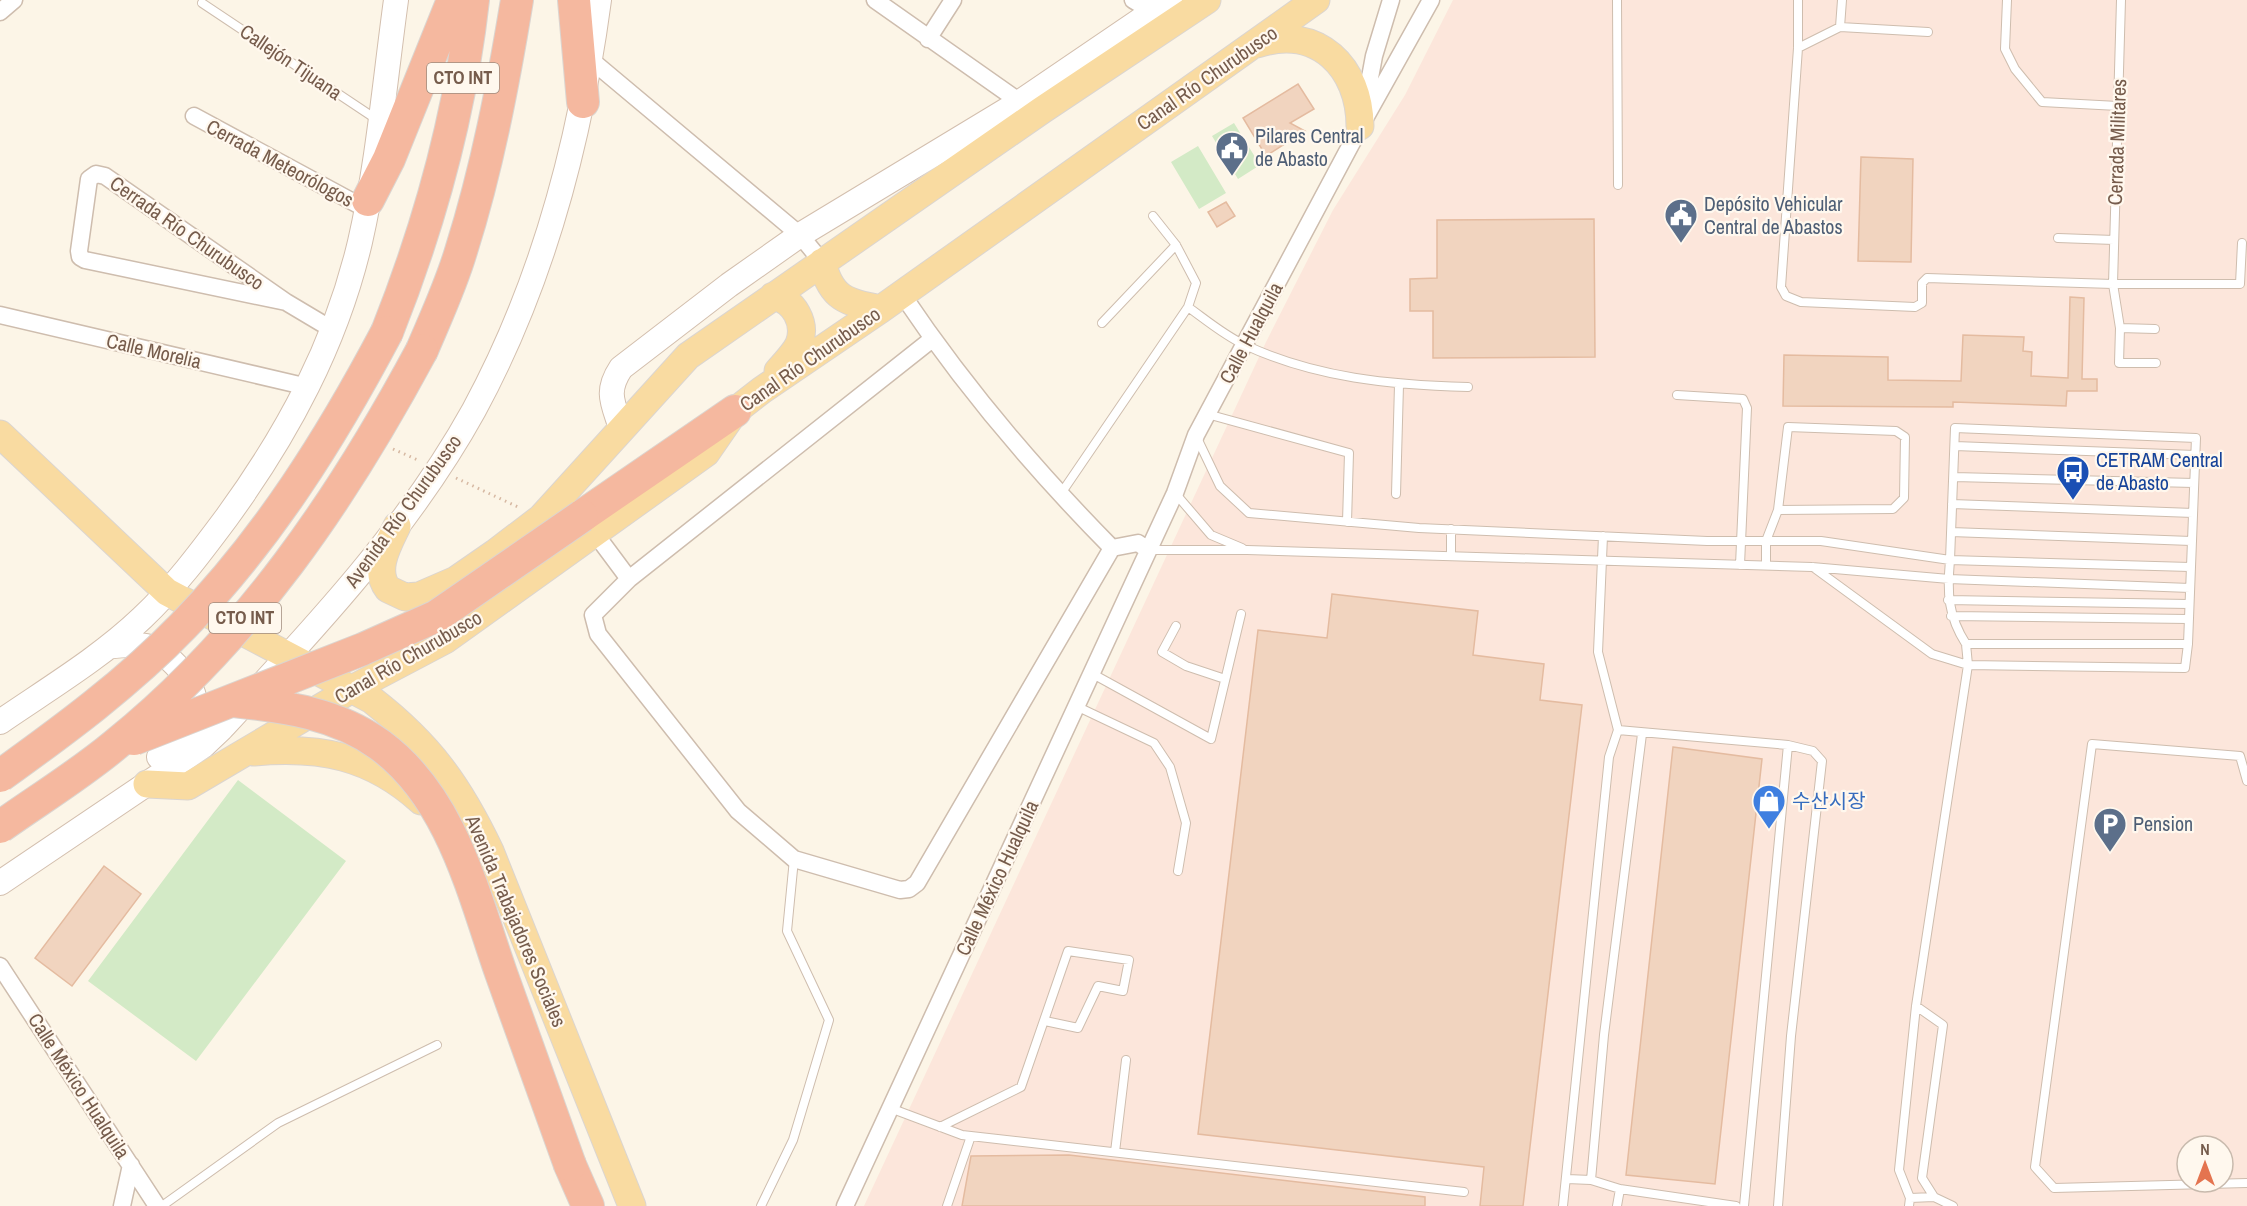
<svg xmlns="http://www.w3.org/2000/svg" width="2247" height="1206" font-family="'Archivo Narrow','Noto Sans KR',sans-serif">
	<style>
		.commercial { fill: #fce6db; fill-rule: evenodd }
		.pitch { fill: #d3eac6 }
		.building { fill: #f1d4bf; stroke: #e4bba0; stroke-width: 1.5 }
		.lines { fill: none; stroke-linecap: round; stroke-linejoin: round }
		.lane-casing { stroke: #cebdae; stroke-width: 10 }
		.street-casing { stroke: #cebdae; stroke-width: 19 }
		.secondary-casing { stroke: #d3bfae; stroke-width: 26 }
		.primary-casing { stroke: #dbd5d0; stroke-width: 29 }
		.highway-casing { stroke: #dbd5d0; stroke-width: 34 }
		.path { stroke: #d6b8a2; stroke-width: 3; stroke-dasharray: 1.5 4.5; stroke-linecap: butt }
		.lane { stroke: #fff; stroke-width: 8 }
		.street { stroke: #fff; stroke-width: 16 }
		.secondary { stroke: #fff; stroke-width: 24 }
		.primary { stroke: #f9dba1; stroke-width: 27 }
		.highway { stroke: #f5b89f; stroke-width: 32 }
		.highway-bridge-casing { stroke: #dbd5d0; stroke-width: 34; stroke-linecap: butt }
		.highway-bridge { stroke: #f5b89f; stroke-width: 32 }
		.labels { text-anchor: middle; stroke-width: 4.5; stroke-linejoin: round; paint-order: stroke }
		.shield { fill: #fff8ee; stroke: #9f8b7d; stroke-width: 1.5 }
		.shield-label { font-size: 18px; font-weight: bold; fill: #765c4c }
		.street-label { font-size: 20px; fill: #765c4c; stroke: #fff8ee }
		.service-label { font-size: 20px; fill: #4e5e75; stroke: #fff8ee; text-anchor: start }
		.transit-label { font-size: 20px; fill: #164399; stroke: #fff8ee; text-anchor: start }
		.shop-label { font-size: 20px; fill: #366cbe; stroke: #fff8ee; text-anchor: start }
	</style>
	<rect width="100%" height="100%" fill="#fcf5e7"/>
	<path class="commercial" d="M1453,0H2247V1206H864L1266,342L1333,210L1405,95ZM2187,1146H2223V1182H2187Z"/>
	<path class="pitch" d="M1234,123L1260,165L1238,179L1212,136Z
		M1198,146L1226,193L1199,209L1171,162Z
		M238,780L346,861L196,1061L88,981Z"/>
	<path class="building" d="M1298,84L1314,109L1290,123L1305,131L1266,156L1243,118Z
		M1861,157L1913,159L1911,262L1858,261Z
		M1226,202L1235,216L1217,227L1208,212Z
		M1594,219L1595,357L1433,358V311H1410V279L1437,278V220Z
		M2070,297L2084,298L2082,379H2097V391H2067L2066,406L1953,402V407L1783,406L1784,355L1888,357V380L1961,381L1963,335L2024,337L2023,351L2032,352L2031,376L2068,378Z
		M1332,594L1478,611L1473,655L1544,664L1540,700L1582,705L1523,1206H1480L1484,1167L1198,1134L1258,630L1327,638Z
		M1673,747L1762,759L1715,1184L1626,1175Z
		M104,866L141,894L72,986L35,958Z
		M1069,1155L1425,1197V1206H962L971,1156Z"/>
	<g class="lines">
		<g class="lane-casing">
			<path id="lane" d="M1617,0L1618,185
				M1798,0V48L1781,287L1786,296L1801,302L1915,307L1922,303V283L1927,278L2113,284H2240L2242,243
				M1842,0L1840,27L1928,32
				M2007,0L2005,49L2015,69L2042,102L2118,106
				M2121,0L2113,284L2120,328L2119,363H2156
				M202,3L379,121
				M1798,48L1840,27
				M1153,216L1176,245L1196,283L1188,307C1206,320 1225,336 1245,345C1316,378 1391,385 1468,387
				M2058,238L2114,240
				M1102,323L1176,245
				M2120,328L2155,329
				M1677,395L1743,399L1747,408L1740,565
				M1207,414L1349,453L1347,522
				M1197,438L1220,486L1249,513L1419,528L1707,541H1821L1950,560C1947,593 1948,616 1966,644H2188L2196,438L1955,428L1950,560L2190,567
				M1955,446L2195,455
				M1954,477L2194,483
				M1175,493L1211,535L1242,548
				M1396,494L1399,385
				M1060,495L1188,307
				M1952,504L2193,513
				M1451,529V556
				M1951,532L2191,541
				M1148,550H1247L1812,567L1949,579L2190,588
				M1766,565V541L1778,510L1788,427L1896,431L1905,437L1904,498L1893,509L1778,510
				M1813,567L1932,654L1968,665L2185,668L2188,644
				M1948,600L2189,604
				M1951,616L2188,619
				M1176,626L1162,652L1186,666L1225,679
				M1091,673L1211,739L1241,614
				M1076,706L1154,743L1170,767L1186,823L1178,871
				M1618,730L1788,745L1744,1206
				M2247,781L2240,756L2092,744L2035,1167L2054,1188L2247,1183
				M1916,1006L1943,1025L1922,1178L1934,1197
				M890,1108L962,1135L1464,1192
				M940,1127L1021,1087L1068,951L1129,960L1123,991L1098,986L1078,1028L1045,1021
				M1115,1152L1126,1060
				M1567,1179L1591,1180L1620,1189L1736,1206
				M1591,1180L1604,1035L1642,734
				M1910,1198L1934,1197L1953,1206
				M162,1206L278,1123L437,1045
				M761,1206L793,1140L829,1020L787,931L794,859
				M947,1206L971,1136
				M1563,1206L1609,757L1618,730L1598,652L1603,536
				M1617,1206L1620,1189
				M1778,1206L1791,1036L1822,761L1813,751L1788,745
				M1909,1206L1910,1198L1899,1170L1916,1006L1968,665L1966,644"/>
		</g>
		<g class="street-casing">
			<path id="street" d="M875,0L1020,102
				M1133,0L1153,12
				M0,12L14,0
				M928,39L953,0
				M591,60L800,235L822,262
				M1364,110L1374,56L1391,0
				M194,116L366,209
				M902,294C963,385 1035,470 1112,548
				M286,302L105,176L96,174L89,179L79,251L80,257L85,260L286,302L333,330
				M0,315L308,387
				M931,340L629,579L593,615L598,634L738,811L794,859L900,890L909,889L917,883L1112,548
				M594,532L629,579
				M1112,548L1138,543L1148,550
				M0,966L157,1206
				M122,1206L131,1165
				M845,1206L1175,493L1196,435L1364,120L1431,0"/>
		</g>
		<g class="secondary-casing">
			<path id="secondary" d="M621,428C613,403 605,392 621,368L729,285L800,235L1020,102L1170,0
				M108,647C121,645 136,643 150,647C179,658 208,700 191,730C184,742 170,749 159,757
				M0,722C48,689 100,658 142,618C174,588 201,552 227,517C288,433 336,344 360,242C378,163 385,80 396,0
				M0,883L203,746L221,729C312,631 409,528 474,410C543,283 580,142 599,0"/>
		</g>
		<g class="primary-casing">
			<path id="primary" d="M1257,44C1318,24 1360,68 1360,126
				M822,262C831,299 846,302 881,309
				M773,296C794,300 807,323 799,344C795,353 785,363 778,371
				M0,434L167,592L372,700C430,745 459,786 490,851L632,1206
				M397,526C388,545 373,570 388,589L405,597L419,596L456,580L495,553L541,518L688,356L1042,110L1207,0
				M254,752C320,746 371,756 421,801
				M147,784L188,786L352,689L445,640L706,453L735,411L762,390L881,309L1316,0"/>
		</g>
		<g class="highway-casing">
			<path id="highway" d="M574,0L583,102
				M368,200L389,159L453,0
				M387,332C430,224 460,116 473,0
				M422,350C436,317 451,285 461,251C487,169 503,85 517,0
				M582,516L735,411
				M570,1165L588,1206"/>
		</g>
		<path class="path" d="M393,449L420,461
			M456,478L518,507"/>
		<use href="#lane" class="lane"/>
		<use href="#street" class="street"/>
		<use href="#secondary" class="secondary"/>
		<use href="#primary" class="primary"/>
		<use href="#highway" class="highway"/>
		<g class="highway-bridge-casing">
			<path id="highway-bridge" d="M234,701C286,707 336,713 380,745C452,798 473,893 501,973C524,1037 547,1101 570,1165
				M134,739L363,649L437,616L582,516
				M0,776C64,730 128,683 183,626C267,540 331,438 387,332
				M0,827C38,800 79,775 115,745C248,638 342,499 422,350"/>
		</g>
		<use href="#highway-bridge" class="highway-bridge"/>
	</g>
	<defs>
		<g id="civic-pin" transform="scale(1.725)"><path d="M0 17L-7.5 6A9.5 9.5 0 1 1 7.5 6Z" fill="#5c6f8a" stroke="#fff8ee"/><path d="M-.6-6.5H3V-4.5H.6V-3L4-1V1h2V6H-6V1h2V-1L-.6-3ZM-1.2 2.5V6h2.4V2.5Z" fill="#fff"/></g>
		<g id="bus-pin" transform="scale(1.725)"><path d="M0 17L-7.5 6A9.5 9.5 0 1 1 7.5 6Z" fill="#1a4fb4" stroke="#fff8ee"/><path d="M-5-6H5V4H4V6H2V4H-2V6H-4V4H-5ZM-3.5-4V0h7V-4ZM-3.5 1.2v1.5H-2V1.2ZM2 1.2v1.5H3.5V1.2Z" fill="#fff"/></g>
		<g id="shop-pin" transform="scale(1.725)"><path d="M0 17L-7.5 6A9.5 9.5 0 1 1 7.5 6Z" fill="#3f7fe0" stroke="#fff8ee"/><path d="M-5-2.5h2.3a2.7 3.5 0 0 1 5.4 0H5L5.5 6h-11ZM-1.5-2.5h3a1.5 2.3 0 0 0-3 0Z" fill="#fff"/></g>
		<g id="parking-pin" transform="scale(1.725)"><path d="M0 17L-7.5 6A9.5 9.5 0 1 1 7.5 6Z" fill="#5c6f8a" stroke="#fff8ee"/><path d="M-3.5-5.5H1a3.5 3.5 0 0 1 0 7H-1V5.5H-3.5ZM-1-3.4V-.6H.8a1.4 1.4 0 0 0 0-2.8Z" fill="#fff"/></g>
	</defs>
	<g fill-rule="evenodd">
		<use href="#civic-pin" x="1232" y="148"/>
		<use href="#civic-pin" x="1681" y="215"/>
		<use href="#bus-pin" x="2073" y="472"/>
		<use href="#shop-pin" x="1769" y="801"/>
		<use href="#parking-pin" x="2110" y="824"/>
	</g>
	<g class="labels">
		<g class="shield">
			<rect x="427" y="63" width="72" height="30" rx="4.5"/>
			<rect x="209" y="603" width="72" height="30" rx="4.5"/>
		</g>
		<g class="shield-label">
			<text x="463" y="84">CTO INT</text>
			<text x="245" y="624">CTO INT</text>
		</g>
		<g class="street-label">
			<text transform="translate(291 62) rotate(34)" y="7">Callejón Tijuana</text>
			<text transform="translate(1207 78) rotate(-35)" y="7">Canal Río Churubusco</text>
			<text transform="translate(2117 142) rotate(-88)" y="7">Cerrada Militares</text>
			<text transform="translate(280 163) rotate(28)" y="7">Cerrada Meteorólogos</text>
			<text transform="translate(187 233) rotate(35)" y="7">Cerrada Río Churubusco</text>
			<text transform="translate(1251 333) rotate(-62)" y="7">Calle Hualquila</text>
			<text transform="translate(154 351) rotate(13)" y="7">Calle Morelia</text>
			<text transform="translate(810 359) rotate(-35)" y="7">Canal Río Churubusco</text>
			<text transform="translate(403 511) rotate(-54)" y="7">Avenida Río Churubusco</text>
			<text transform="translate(408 657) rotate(-30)" y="7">Canal Río Churubusco</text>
			<text transform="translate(997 878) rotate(-65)" y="7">Calle México Hualquila</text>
			<text transform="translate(516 921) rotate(67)" y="7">Avenida Trabajadores Sociales</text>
			<text transform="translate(79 1086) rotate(57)" y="7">Calle México Hualquila</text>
		</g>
		<g class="service-label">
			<text x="1255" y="143">Pilares Central<tspan x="1255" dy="23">de Abasto</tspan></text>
			<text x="1704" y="211">Depósito Vehicular<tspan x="1704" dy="23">Central de Abastos</tspan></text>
			<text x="2133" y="831">Pension</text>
		</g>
		<g class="transit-label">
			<text x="2096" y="467">CETRAM Central<tspan x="2096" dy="23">de Abasto</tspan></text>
		</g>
		<g class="shop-label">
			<text x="1792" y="808">수산시장</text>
		</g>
	</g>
	<g transform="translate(2205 1164)"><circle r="28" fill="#fff8ee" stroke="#c8baad" stroke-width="1.5"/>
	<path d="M0-4.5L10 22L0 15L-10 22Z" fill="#e4744f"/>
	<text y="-9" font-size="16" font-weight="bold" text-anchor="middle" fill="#765c4c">N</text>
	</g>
</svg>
